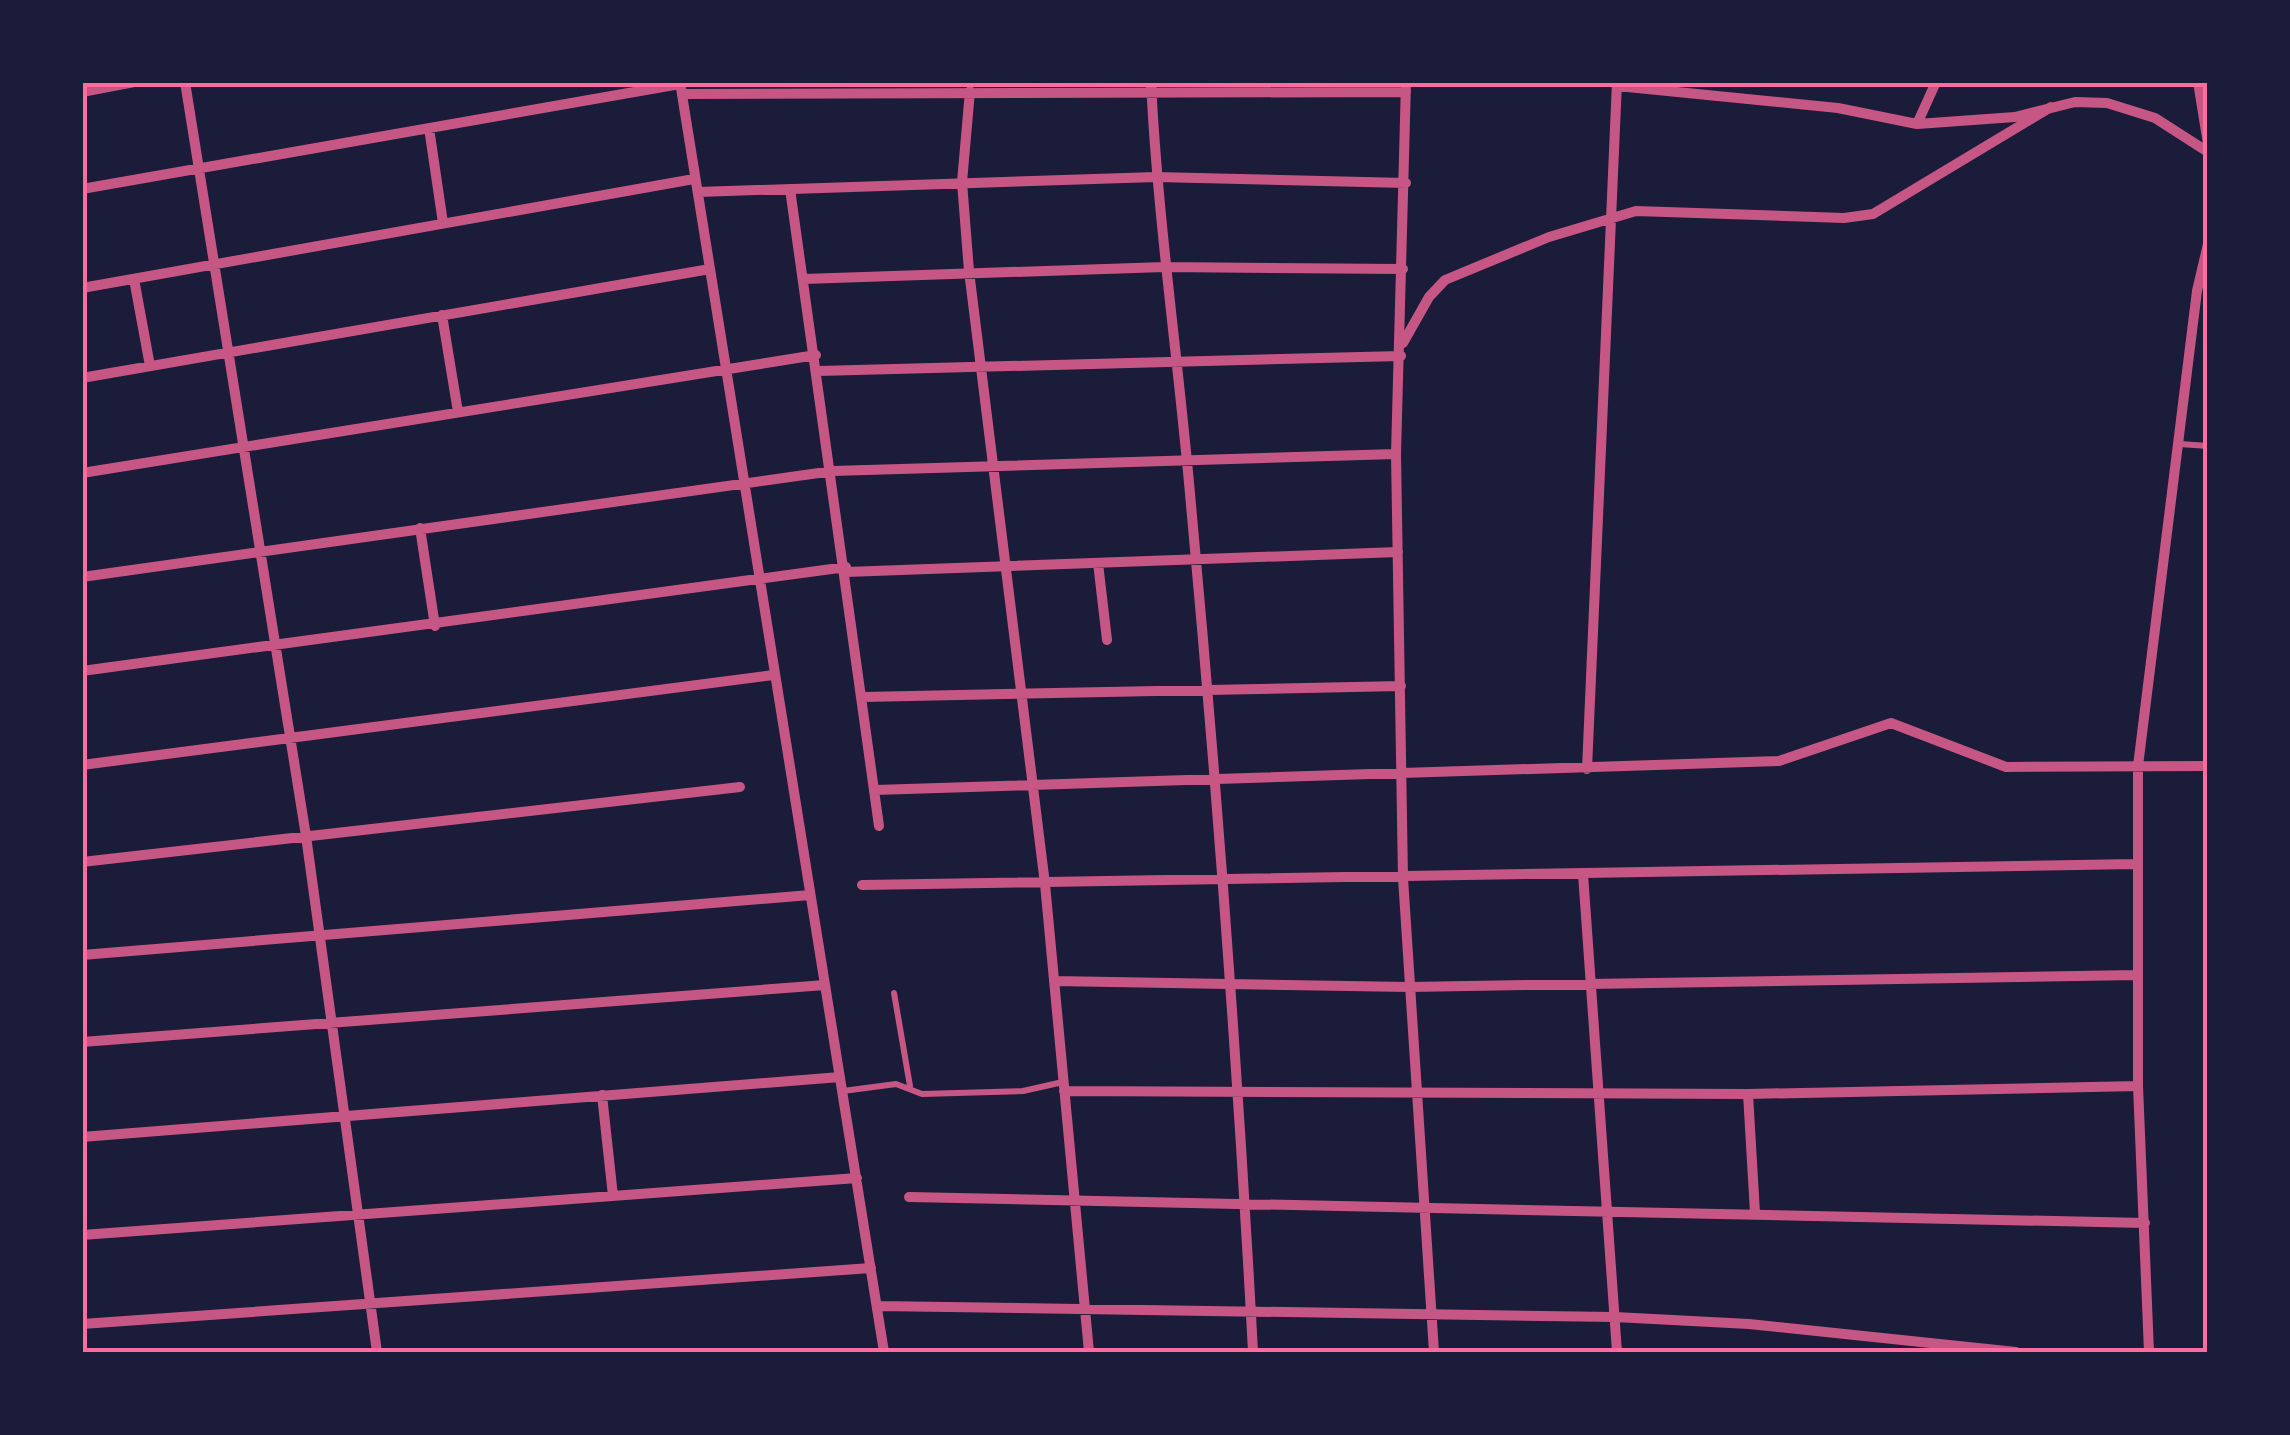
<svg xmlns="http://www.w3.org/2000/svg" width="2290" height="1435" font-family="Karla,sans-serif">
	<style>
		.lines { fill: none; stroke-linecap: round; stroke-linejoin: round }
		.service { stroke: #c65784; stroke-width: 6 }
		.minor { stroke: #c65784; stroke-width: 10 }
		.neatline { fill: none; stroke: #ff6b9d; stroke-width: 4 }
	</style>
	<rect width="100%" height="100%" fill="#1b1b3a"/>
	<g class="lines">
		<path class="service" d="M2180,444L2208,446
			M894,993L910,1086
			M843,1091L896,1084L922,1094L1023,1091L1063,1082"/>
		<path class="minor" d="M185,82L306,836L377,1352
			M680,82L884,1352
			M1151,82C1158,224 1179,364 1191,505C1217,787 1238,1070 1253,1352
			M1406,82L1396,454L1403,878L1434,1352
			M2198,82L2208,144
			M1617,86L1838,108L1917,124L2015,117L2075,102L2107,103L2155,118L2208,152
			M970,91L962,182L969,271L1045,884L1089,1352
			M82,92L134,82
			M682,94L1406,92
			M1917,124L1936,82
			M429,128L443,223
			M82,189L680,84
			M790,189L879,826
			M698,192L1156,177L1406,183
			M134,279L150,366
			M804,279L1164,267L1403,269
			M82,288L694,179
			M442,315L458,412
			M1403,343L1429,297L1445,280L1549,237L1636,211L1844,218L1873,214L2051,107
			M818,371L1401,356
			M82,378L710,269
			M82,473L816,355
			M420,528L435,626
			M1098,563L1107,640
			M846,572L1398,552
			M82,577L833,471L1396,454
			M82,671L846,567
			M863,697L1401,686
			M82,765L773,675
			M1587,769L1617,82
			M875,790L1779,761L1891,723L2006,767L2208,766
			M82,862L740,787
			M1583,874L1617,1352
			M862,885L2135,864
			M82,955L810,895
			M1054,981L1409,987L2136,975
			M82,1042L825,985
			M1064,1091L1748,1094L2138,1086
			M1748,1094L1755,1213
			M602,1095L613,1196
			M82,1137L840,1077
			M909,1197L2145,1223
			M82,1235L857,1178
			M877,1306L1615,1317L1749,1324L2016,1352
			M82,1324L871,1268
			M2149,1352L2138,1086V766L2197,291L2208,244"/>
	</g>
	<rect width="2290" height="1435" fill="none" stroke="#1b1b3a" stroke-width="170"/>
	<rect x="85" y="85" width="2120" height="1265" class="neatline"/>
</svg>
